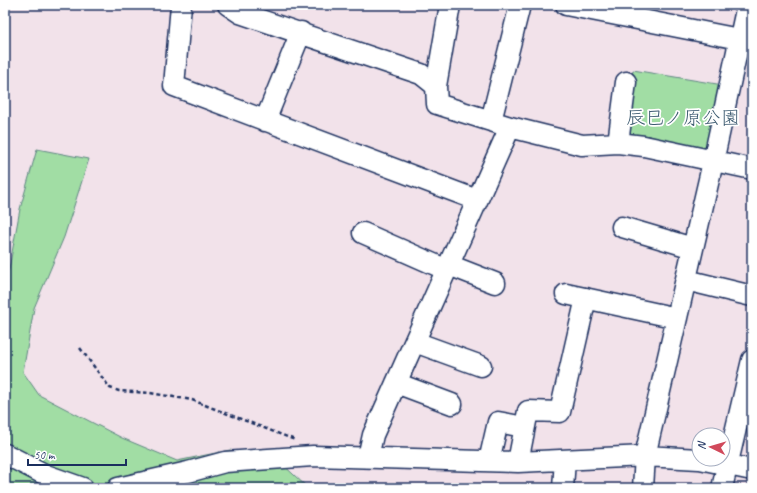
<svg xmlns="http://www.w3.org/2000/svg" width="757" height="493" font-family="Caveat,'Klee One',sans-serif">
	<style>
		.green { fill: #a1dda4; stroke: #5e8681 }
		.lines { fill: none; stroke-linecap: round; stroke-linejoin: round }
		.minor-casing { stroke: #1b2f5e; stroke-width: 23 }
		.path { stroke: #1b2f5e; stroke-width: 2.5; stroke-dasharray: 4 3; stroke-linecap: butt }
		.minor { stroke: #fff; stroke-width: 20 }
		.labels { text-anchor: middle; stroke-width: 3.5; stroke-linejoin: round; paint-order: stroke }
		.park-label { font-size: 19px; fill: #3c5a70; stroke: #fff }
	</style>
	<rect width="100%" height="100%" fill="#f2e2ea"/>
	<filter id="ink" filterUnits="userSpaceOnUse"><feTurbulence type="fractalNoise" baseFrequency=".025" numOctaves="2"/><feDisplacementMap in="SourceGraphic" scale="8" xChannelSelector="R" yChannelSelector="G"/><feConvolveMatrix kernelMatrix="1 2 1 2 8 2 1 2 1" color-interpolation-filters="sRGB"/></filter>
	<g filter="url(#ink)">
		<path class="green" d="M633,70L729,86L713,162L618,143Z
			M37,149L89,159L64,237L34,308L23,372L39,395L122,438L177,461L230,450L279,461L308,488H17L5,484V275L9,269L20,209Z"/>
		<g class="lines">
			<g class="minor-casing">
				<path id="minor" d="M181,5L174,86L477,200
					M228,5L240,13L421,74L436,86
					M450,5L436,86L437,104L510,127L582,145L618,143L644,146L752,169
					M566,5L739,39
					M265,121L301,32
					M491,121L520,5
					M618,143L626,82
					M622,227L693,248
					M363,233L447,270
					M449,265L495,283
					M686,280L752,296
					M566,294L677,318
					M415,342L481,366
					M396,383L452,404
					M5,454L46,475L83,488
					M368,457L373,435L510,127
					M700,459L752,470
					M489,461L498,422L524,427
					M518,462L528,411L560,412L586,298
					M118,488L188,472L225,462L313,456L518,462L645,456L699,459
					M563,488L565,460
					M643,488L645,456L713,162L747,5
					M722,488L752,360"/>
			</g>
			<path class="path" d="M80,348L110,388L119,391L150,393L192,400L295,440"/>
			<use href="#minor" class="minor"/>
		</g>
	</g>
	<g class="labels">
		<g class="park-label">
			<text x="683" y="124">辰巳ノ原公園</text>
		</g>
	</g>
	<rect width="757" height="493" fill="none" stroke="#fff" stroke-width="20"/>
	<rect x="10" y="10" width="737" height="473" fill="none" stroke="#1b2f5e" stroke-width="1.5" filter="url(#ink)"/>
	<g transform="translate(711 447) rotate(275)"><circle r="19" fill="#ffffff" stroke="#a4acbf"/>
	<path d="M0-3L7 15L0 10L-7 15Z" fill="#d1495b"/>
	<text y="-6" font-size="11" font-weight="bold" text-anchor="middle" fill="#1b2f5e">N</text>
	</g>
	<path d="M28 459v6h98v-6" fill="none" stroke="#1b2f5e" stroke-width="2"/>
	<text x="34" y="459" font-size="12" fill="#1b2f5e" stroke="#ffffff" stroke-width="3" paint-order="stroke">50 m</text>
</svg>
